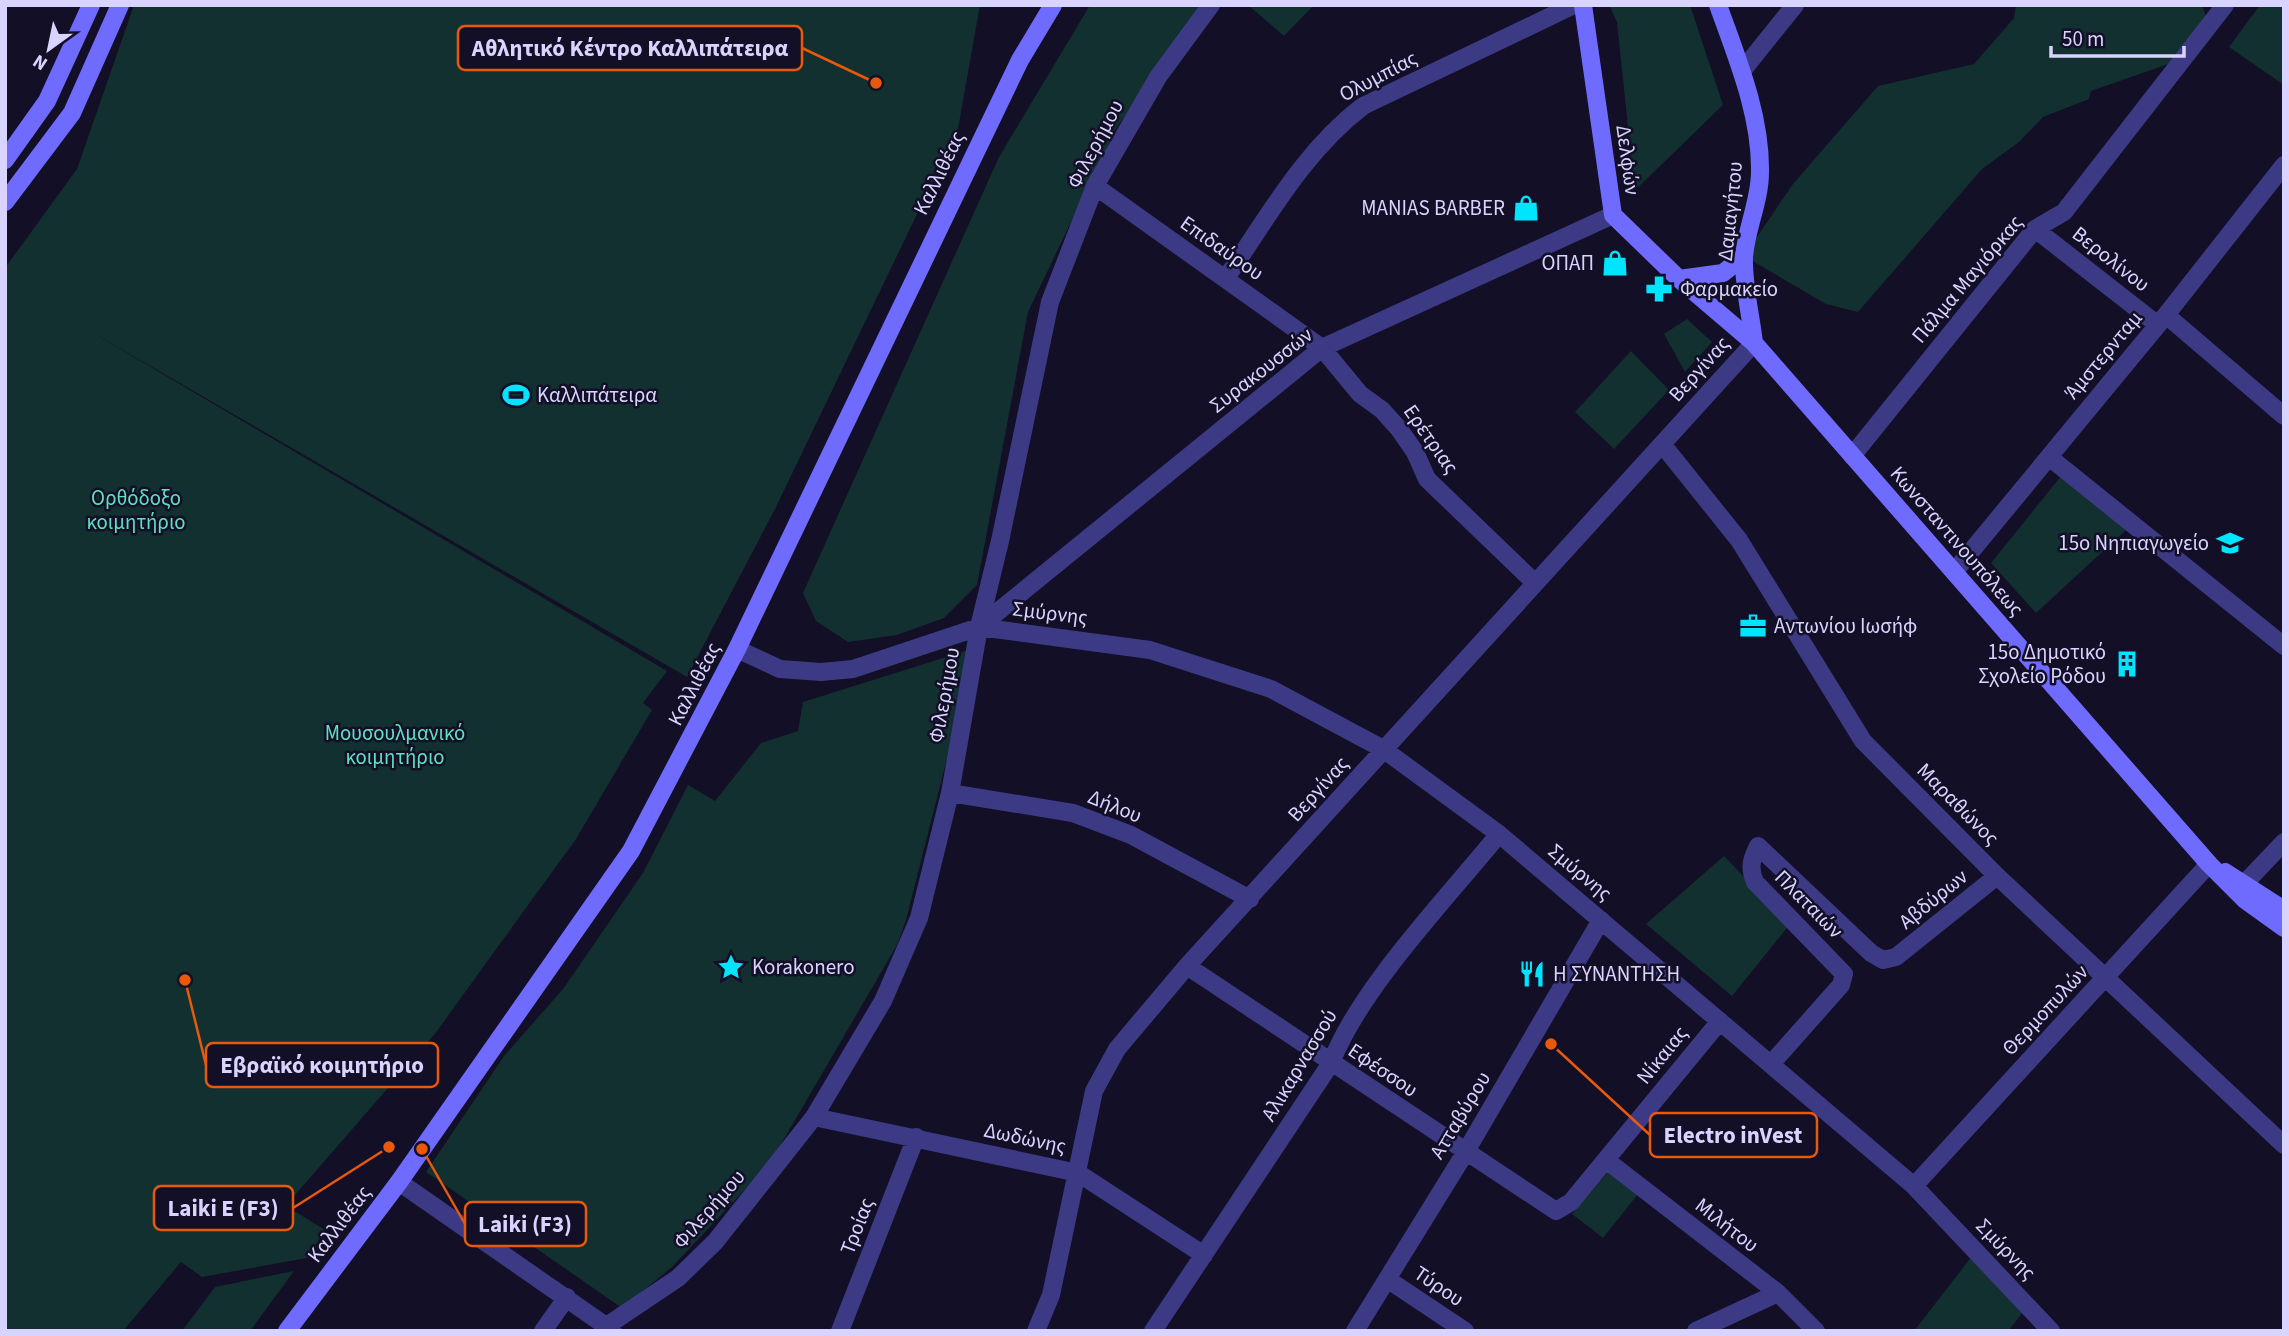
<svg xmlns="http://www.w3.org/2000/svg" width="2289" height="1336" font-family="'Source Sans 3',sans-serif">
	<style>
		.green { fill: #12302f }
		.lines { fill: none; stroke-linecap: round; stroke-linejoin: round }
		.street { stroke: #3d3a85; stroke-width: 18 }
		.secondary { stroke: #6f6bff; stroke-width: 18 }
		.labels { text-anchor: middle; stroke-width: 5; stroke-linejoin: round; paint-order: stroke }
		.street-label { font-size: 21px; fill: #d9d4ff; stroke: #130f26 }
		.poi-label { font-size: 21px; fill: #d9d4ff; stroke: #130f26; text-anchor: start }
		.park-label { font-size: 21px; fill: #5fe0c0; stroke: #130f26 }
		.leader { fill: none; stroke: #e8590c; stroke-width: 2.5 }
		.callout-dot { fill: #e8590c; stroke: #130f26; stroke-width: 2.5 }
		.callout { fill: #130f26; stroke: #e8590c; stroke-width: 2.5 }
		.callout-label { font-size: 23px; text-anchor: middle; font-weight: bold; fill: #d9d4ff }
	</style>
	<rect width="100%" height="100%" fill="#130f26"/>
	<path class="green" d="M134,5H980L958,129L775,509L687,677L83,327L667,671L643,703L652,710L576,839L434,1035L282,1210L289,1215L296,1212L325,1230L307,1258L202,1277L181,1262L123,1331H5V268L77,169Z
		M1090,5H1206L1115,130L1028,312L977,585L944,618L897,635L848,642L816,621L803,593L999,157Z
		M1248,5H1314L1284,36Z
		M1609,5H1690L1723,105L1629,196L1623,171L1631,155L1617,22Z
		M2016,5H2202L2206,16L2174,62L2091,91L2089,99L2043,117L2019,142L1982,169L1858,312L1826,304L1744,256L1793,184L1878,86L1974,64L2014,18Z
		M2260,5H2284V85L2229,47Z
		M1687,319L1712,342L1685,372L1664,334Z
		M1631,351L1669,390L1614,449L1575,412Z
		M2062,475L2127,529L2036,613L1991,563Z
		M975,648L906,920L897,945L770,1163L672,1267L622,1308L426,1172L504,1056L563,989L643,873L688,785L715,801L761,743L798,731L803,702Z
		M1724,856L1790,924L1732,996L1646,924Z
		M1609,1171L1638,1194L1603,1238L1572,1214Z
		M1976,1251L2032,1301L2008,1331H1914Z
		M294,1271L250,1331H182L215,1287Z"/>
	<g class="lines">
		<path class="street" d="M1742,71L1795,5
			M1095,186L1322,348L1360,394L1382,410L1399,429L1415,452L1427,479L1535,583
			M2035,229L2158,325
			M1226,278C1268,217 1304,151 1363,106L1574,5
			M2166,315L2284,416
			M1662,444L1739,540L1863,741L1997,876L2284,1145
			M1852,456L2035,229L2064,212L2225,5
			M2049,457L2284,646
			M1954,572L2166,315L2284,165
			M979,627L1150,650L1271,689L1383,749L1499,834L1914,1186L2051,1331
			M737,649L780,669L821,672L853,669L979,627L1322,348L1613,215
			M950,793L1073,813L1131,835L1250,899
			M2245,883L2284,842
			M1187,966L1556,1211L1571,1202L1720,1021
			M1771,1064L1841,985L1844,974L1755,882C1749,868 1751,860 1758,846L1871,953L1883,960L1896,957L1997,876
			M814,1117L1078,1173L1204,1255
			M1606,1160L1778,1293L1816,1331
			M399,1182L613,1331
			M1914,1186L2209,864
			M1387,1279L1465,1331
			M608,1325L678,1278L715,1242L814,1117L883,1001L919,918L950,793L979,627L1000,541L1050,302L1095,186L1158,77L1211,5
			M543,1331L567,1297
			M840,1331L916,1137
			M1036,1331L1051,1295L1094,1091L1117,1049L1187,966L1754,343
			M1153,1331L1331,1063C1360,988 1447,898 1499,834
			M1355,1331L1465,1153L1601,920
			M1696,1331L1778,1293"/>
		<path class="secondary" d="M1583,5L1613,215L1679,279L1754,343L2209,864L2245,900L2284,928
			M1718,5C1737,58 1761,115 1760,172C1760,201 1746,229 1744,257C1743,285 1751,316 1754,343
			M5,160L47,101L91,5
			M5,202L72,113L120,5
			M1679,279L1723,273L1744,256
			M2225,872L2284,910
			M287,1331L399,1182L631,851L737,649L1020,60L1053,5"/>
	</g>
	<defs>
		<g id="shop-bare" transform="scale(2.1)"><path d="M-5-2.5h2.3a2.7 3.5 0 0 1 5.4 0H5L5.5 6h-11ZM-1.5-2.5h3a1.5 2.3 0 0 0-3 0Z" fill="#00e5ff" stroke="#130f26" stroke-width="2.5" paint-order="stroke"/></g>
		<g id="pharmacy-bare" transform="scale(2.1)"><path d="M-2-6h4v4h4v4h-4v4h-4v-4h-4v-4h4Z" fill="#00e5ff" stroke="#130f26" stroke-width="2.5" paint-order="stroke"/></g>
		<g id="stadium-bare" transform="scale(2.1)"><path d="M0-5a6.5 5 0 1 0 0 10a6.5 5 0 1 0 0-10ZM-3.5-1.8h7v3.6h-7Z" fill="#00e5ff" stroke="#130f26" stroke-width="2.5" paint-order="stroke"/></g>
		<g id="school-bare" transform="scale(2.1)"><path d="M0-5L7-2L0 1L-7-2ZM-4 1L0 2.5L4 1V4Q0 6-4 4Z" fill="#00e5ff" stroke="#130f26" stroke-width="2.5" paint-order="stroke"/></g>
		<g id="office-bare" transform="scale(2.1)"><path d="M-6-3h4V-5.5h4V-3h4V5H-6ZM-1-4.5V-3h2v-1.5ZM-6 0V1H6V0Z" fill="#00e5ff" stroke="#130f26" stroke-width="2.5" paint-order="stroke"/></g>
		<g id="building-bare" transform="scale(2.1)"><path d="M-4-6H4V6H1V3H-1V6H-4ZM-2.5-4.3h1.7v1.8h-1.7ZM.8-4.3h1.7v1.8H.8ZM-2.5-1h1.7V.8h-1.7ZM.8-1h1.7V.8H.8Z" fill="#00e5ff" stroke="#130f26" stroke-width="2.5" paint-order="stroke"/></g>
		<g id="sight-bare" transform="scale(2.1)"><path d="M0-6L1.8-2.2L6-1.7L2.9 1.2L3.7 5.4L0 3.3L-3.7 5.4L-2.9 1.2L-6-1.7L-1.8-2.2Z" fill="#00e5ff" stroke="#130f26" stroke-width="2.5" paint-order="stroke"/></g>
		<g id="restaurant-bare" transform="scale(2.1)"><path d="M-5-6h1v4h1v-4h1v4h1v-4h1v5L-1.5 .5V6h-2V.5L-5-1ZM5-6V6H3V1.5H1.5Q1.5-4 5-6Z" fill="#00e5ff" stroke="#130f26" stroke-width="2.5" paint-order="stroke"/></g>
	</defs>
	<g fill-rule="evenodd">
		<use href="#shop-bare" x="1526" y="208"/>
		<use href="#shop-bare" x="1615" y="263"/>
		<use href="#pharmacy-bare" x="1659" y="289"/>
		<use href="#stadium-bare" x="516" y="395"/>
		<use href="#school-bare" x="2230" y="543"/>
		<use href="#office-bare" x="1753" y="626"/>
		<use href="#building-bare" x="2127" y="664"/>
		<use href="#sight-bare" x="731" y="967"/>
		<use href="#restaurant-bare" x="1532" y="974"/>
	</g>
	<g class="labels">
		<g class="street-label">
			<text transform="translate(1378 76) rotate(-28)" y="7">Ολυμπίας</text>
			<text transform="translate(1095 144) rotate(-62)" y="7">Φιλερήμου</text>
			<text transform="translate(1628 160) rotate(82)" y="7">Δελφών</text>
			<text transform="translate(939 173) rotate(-64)" y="7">Καλλιθέας</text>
			<text transform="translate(1730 211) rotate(-84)" y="7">Δαμαγήτου</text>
			<text transform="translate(1222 248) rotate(35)" y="7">Επιδαύρου</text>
			<text transform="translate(2111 259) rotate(38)" y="7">Βερολίνου</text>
			<text transform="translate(1967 279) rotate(-50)" y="7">Πάλμα Μαγιόρκας</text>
			<text transform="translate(2103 355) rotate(-50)" y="7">Άμστερνταμ</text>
			<text transform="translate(1699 369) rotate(-48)" y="7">Βεργίνας</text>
			<text transform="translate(1261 370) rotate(-38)" y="7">Συρακουσσών</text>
			<text transform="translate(1431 439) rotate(55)" y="7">Ερέτριας</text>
			<text transform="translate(1957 541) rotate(49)" y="7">Κωνσταντινουπόλεως</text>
			<text transform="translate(1050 613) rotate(7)" y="7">Σμύρνης</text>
			<text transform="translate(694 684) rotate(-63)" y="7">Καλλιθέας</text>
			<text transform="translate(944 695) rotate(-80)" y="7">Φιλερήμου</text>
			<text transform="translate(1318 789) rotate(-48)" y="7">Βεργίνας</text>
			<text transform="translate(1958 804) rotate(45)" y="7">Μαραθώνος</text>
			<text transform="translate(1115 806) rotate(22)" y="7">Δήλου</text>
			<text transform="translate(1580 872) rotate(40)" y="7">Σμύρνης</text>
			<text transform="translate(1933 899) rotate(-39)" y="7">Αβδύρων</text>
			<text transform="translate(1809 904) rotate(45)" y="7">Πλαταιών</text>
			<text transform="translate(2045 1010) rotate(-47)" y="7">Θερμοπυλών</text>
			<text transform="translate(1662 1055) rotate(-51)" y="7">Νίκαιας</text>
			<text transform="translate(1299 1065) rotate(-59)" y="7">Αλικαρνασσού</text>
			<text transform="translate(1383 1070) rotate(34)" y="7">Εφέσσου</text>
			<text transform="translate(1460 1115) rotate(-59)" y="7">Ατταβύρου</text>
			<text transform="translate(1025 1138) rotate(12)" y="7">Δωδώνης</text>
			<text transform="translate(709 1209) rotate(-49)" y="7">Φιλερήμου</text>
			<text transform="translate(339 1224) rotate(-53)" y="7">Καλλιθέας</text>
			<text transform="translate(1727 1225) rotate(38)" y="7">Μιλήτου</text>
			<text transform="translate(857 1226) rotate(-69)" y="7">Τροίας</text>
			<text transform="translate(2006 1249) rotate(46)" y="7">Σμύρνης</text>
			<text transform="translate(1439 1286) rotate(34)" y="7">Τύρου</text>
		</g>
		<g class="poi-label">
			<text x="1505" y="215" text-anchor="end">MANIAS BARBER</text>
			<text x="1594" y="270" text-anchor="end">ΟΠΑΠ</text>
			<text x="1680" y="296">Φαρμακείο</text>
			<text x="537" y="402">Καλλιπάτειρα</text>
			<text x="2209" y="550" text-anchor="end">15ο Νηπιαγωγείο</text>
			<text x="1774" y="633">Αντωνίου Ιωσήφ</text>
			<text x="2106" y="659" text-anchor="end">15ο Δημοτικό<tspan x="2106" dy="24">Σχολείο Ρόδου</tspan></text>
			<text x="752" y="974">Korakonero</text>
			<text x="1553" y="981">Η ΣΥΝΑΝΤΗΣΗ</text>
		</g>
		<g class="park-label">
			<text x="136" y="505">Ορθόδοξο<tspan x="136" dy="24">κοιμητήριο</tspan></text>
			<text x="395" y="740">Μουσουλμανικό<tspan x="395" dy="24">κοιμητήριο</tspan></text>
		</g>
	</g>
	<path class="leader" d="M876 83L802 48M185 980L206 1065M1551 1044L1650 1135M389 1147L293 1208M422 1149L465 1224"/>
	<g class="callout-dot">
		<circle cx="876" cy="83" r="7"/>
		<circle cx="185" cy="980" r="7"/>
		<circle cx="1551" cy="1044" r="7"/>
		<circle cx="389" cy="1147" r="7"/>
		<circle cx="422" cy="1149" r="7"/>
	</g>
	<g class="callout">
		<rect x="458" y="26" width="344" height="44" rx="7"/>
		<rect x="206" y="1043" width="232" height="44" rx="7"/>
		<rect x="1650" y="1113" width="167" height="44" rx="7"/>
		<rect x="154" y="1186" width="139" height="44" rx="7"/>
		<rect x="465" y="1202" width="121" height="44" rx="7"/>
	</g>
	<g class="callout-label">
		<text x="630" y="56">Αθλητικό Κέντρο Καλλιπάτειρα</text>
		<text x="322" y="1073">Εβραϊκό κοιμητήριο</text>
		<text x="1733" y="1143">Electro inVest</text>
		<text x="223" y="1216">Laiki E (F3)</text>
		<text x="525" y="1232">Laiki (F3)</text>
	</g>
	<rect width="2289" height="1336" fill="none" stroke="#d9d4ff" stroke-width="14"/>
	<g transform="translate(49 49) rotate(213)" stroke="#130f26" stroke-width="5" paint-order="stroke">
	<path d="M0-5L12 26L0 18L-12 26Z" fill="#d9d4ff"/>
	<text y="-10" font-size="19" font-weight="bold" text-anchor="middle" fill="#d9d4ff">N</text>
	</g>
	<path d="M2051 46v10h133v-10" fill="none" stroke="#d9d4ff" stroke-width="3.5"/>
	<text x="2062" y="46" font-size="21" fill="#d9d4ff" stroke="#130f26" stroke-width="5" paint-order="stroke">50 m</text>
</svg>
